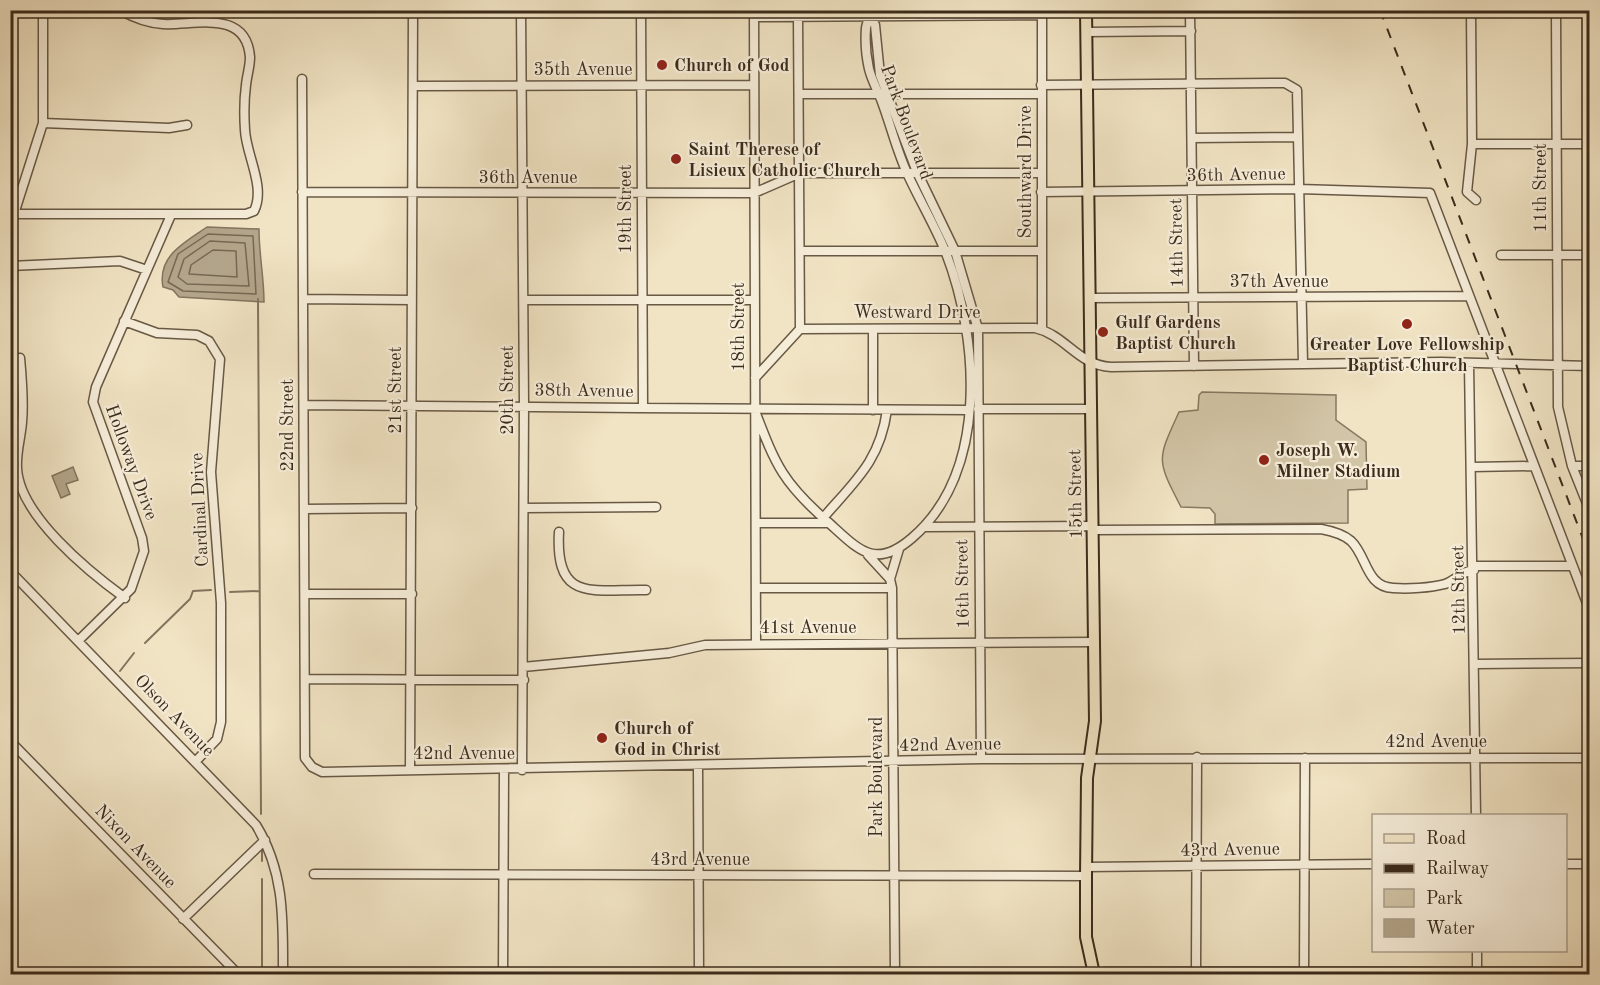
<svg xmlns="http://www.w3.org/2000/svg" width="1600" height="985" font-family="'Old Standard TT',serif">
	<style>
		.green { fill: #d2c5a7; stroke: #867861; stroke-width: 1.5 }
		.water { fill: #b3a58b; stroke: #83745e; stroke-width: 1.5 }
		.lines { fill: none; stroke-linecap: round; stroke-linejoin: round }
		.shore { stroke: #776853; stroke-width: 1.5 }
		.stream { stroke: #83745e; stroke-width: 2 }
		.minor-casing { stroke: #685945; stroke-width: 11 }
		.major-casing { stroke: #3b2b1b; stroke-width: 14 }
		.minor { stroke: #f6edd9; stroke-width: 8 }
		.major { stroke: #f1e4c4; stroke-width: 10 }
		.rail { stroke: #3b2b1b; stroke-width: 2; stroke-dasharray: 10 10; stroke-linecap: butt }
		.poi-dot { fill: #8f2418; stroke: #f6edd9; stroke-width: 2 }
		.labels { text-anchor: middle; stroke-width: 4.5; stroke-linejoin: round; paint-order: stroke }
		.poi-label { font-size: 18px; font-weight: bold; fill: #3b2b1b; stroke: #f6edd9; text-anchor: start }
		.street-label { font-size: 18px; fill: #3b2b1b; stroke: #f6edd9 }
	</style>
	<rect width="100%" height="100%" fill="#f1e4c4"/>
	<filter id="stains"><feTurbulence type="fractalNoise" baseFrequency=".00333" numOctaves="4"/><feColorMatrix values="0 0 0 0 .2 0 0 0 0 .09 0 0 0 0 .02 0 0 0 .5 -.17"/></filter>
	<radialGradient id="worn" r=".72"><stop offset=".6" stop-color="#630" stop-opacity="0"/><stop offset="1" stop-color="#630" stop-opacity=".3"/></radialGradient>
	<path class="green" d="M1202,392L1336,395V420L1366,442L1367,489L1348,490V523L1215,524V514L1210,508L1181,507C1156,459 1157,460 1179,412L1198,410L1199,395Z"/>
	<path class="water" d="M207,227L259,229C259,255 264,277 264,302L179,297L173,290L163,287C157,256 185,242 207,227Z
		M73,467L78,480L66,484L70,494L61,498L52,476Z"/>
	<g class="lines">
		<path class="shore" d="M208,234L253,236L256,294L183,291L168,282L178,254Z
			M210,241L245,243L249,286L187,284L178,277L184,259Z
			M213,250L236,251L237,277L189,274L191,265Z"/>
		<path class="stream" d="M258,299L261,814
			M230,592L259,591
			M145,643L190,599L193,591L211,590
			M120,671L134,653
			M262,861V851
			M262,974V879"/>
		<g class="minor-casing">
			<path id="minor" d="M521,10L524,405L522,770
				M641,10L643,407
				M754,10L756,644
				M1190,10L1194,366
				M1471,10L1472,144L1467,192L1476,200
				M1556,10L1558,407L1572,466L1590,511
				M1042,15V330
				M798,16L800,329
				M870,16L875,25L880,75L917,172L955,251L978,329L981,759
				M754,17L1042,15L1049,10
				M1086,32L1191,31
				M302,79L305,758L312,767L322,772L981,759L1590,758
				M1041,85L1285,83L1297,90L1303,364
				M413,86L753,85
				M799,94H1041
				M43,123L169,128L187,125
				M1192,138L1298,137
				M1472,144H1590
				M302,192L754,193L800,173H1041
				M1041,192L1299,189L1430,193L1590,611
				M10,214H246L254,211C266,187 246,155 245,130C244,115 244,100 246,85C247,75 250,67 250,57C246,8 194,26 163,24C148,23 134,18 120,10
				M14,214L43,123V10
				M800,251H1041
				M1501,255H1590
				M10,266L120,261L147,270
				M1089,298L1469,296
				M303,299L412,300
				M524,300H755
				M124,321L157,333L197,335L209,341L220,359L211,472L221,603V722L217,739L196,761
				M873,329V410
				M20,358C22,380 24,401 22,422C21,437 16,452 17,468C19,515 89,572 125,598
				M1469,364L1476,816
				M755,378L800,329L1035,328C1066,335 1077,365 1111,367L1441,362L1590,366
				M304,405C526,406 747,410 969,410
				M978,409H1090
				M755,411C776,466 783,483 829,523C859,550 875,570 912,538C989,472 979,339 946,253C935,226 920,201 908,175C897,152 891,126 882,102C878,91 872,81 869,69C866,56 865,41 866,28C867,22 870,17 870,10
				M1572,466H1590
				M1472,467L1533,466
				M524,508L656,507
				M304,509L412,508
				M823,518C855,481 880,461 887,410
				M756,523H829
				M925,527L1092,526
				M1092,530L1321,529C1332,531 1343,534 1351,541C1367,556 1366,587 1393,588C1408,589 1430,588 1445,584C1456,580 1462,571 1474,570
				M559,532C555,603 592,589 646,590
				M868,555L890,579L892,588L895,974
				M1474,566H1572
				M10,571L256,825C285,872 283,921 283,974
				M890,579L899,549
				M756,588H892
				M305,594H412
				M79,640L131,589L144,551L142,538L93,402L96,387L171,215
				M1476,664L1590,663
				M523,667L669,653L705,645L1094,642
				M305,679L524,680
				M10,741L238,974
				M698,767L699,974
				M410,770L413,10
				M1566,864H1590
				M1086,867L1374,864
				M314,874L1086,876
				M183,919L265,840
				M1477,950V971
				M1196,970L1197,757
				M503,974L504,770
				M1098,974L1105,972H1590
				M1304,974L1305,758"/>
		</g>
		<g class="major-casing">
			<path id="major" d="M1086,10L1095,721L1087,778L1086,876V937L1094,974"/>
		</g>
		<use href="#minor" class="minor"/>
		<use href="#major" class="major"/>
		<path class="rail" d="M1380,10L1590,557"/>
	</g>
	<g class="poi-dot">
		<circle cx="662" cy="65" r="6"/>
		<circle cx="676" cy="159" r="6"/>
		<circle cx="1407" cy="324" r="6"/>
		<circle cx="1103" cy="332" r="6"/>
		<circle cx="1264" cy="460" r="6"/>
		<circle cx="602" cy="738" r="6"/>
	</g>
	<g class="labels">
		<g class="poi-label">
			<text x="674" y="71">Church of God</text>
			<text x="688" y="155">Saint Therese of<tspan x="688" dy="21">Lisieux Catholic Church</tspan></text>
			<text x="1115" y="328">Gulf Gardens<tspan x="1115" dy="21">Baptist Church</tspan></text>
			<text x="1407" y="350" text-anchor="middle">Greater Love Fellowship<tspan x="1407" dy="21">Baptist Church</tspan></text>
			<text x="1276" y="456">Joseph W.<tspan x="1276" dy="21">Milner Stadium</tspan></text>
			<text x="614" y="734">Church of<tspan x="614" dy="21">God in Christ</tspan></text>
		</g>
		<g class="street-label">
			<text x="583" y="75">35th Avenue</text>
			<text transform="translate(907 122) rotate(70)" y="6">Park Boulevard</text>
			<text transform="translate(1025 172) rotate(-90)" y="6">Southward Drive</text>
			<text transform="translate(1236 174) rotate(-1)" y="6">36th Avenue</text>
			<text x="528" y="183">36th Avenue</text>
			<text transform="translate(1540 188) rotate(-90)" y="6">11th Street</text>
			<text transform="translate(625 209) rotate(-90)" y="6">19th Street</text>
			<text transform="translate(1176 243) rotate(-91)" y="6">14th Street</text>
			<text x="1279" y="287">37th Avenue</text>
			<text x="917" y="318">Westward Drive</text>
			<text transform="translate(738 327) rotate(-90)" y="6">18th Street</text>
			<text transform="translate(395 390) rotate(-90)" y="6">21st Street</text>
			<text transform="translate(507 390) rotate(-90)" y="6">20th Street</text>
			<text transform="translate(584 390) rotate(1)" y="6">38th Avenue</text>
			<text transform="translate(287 425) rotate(-90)" y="6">22nd Street</text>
			<text transform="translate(132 462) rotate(70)" y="6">Holloway Drive</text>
			<text transform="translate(1075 494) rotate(-91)" y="6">15th Street</text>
			<text transform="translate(199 510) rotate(-93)" y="6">Cardinal Drive</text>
			<text transform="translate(962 584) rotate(-91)" y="6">16th Street</text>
			<text transform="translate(1458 590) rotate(-91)" y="6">12th Street</text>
			<text x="808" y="633">41st Avenue</text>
			<text transform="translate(175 715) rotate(46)" y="6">Olson Avenue</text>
			<text x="1436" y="747">42nd Avenue</text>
			<text transform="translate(950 744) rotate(-1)" y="6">42nd Avenue</text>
			<text x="464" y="759">42nd Avenue</text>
			<text transform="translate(876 777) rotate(-90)" y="6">Park Boulevard</text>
			<text transform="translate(136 846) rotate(46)" y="6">Nixon Avenue</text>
			<text transform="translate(1230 849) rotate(-1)" y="6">43rd Avenue</text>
			<text x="700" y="865">43rd Avenue</text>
		</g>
	</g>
	<rect width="1600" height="985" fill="none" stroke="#f1e4c4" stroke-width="36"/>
	<rect x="12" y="12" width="1576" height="961" fill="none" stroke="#3b2b1b" stroke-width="3"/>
	<rect x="18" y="18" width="1564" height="949" fill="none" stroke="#3b2b1b" stroke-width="1.5"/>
	<rect x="1372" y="814" width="195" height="138" fill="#f6edd9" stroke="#ab9f8d" stroke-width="1.5"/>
	<rect x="1384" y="834" width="30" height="9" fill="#f1e4c4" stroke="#ab9f8d" stroke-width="1.5"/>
	<text x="1426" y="844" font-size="18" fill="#3b2b1b">Road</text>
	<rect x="1384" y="864" width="30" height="9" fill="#3b2b1b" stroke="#ab9f8d" stroke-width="1.5"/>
	<text x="1426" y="874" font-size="18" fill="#3b2b1b">Railway</text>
	<rect x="1384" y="889" width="30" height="18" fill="#d2c5a7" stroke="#ab9f8d" stroke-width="1.5"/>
	<text x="1426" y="904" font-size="18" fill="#3b2b1b">Park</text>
	<rect x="1384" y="919" width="30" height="18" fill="#b3a58b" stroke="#ab9f8d" stroke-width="1.5"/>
	<text x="1426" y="934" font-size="18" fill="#3b2b1b">Water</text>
	<rect width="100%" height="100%" filter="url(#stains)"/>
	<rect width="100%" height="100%" fill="url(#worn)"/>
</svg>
